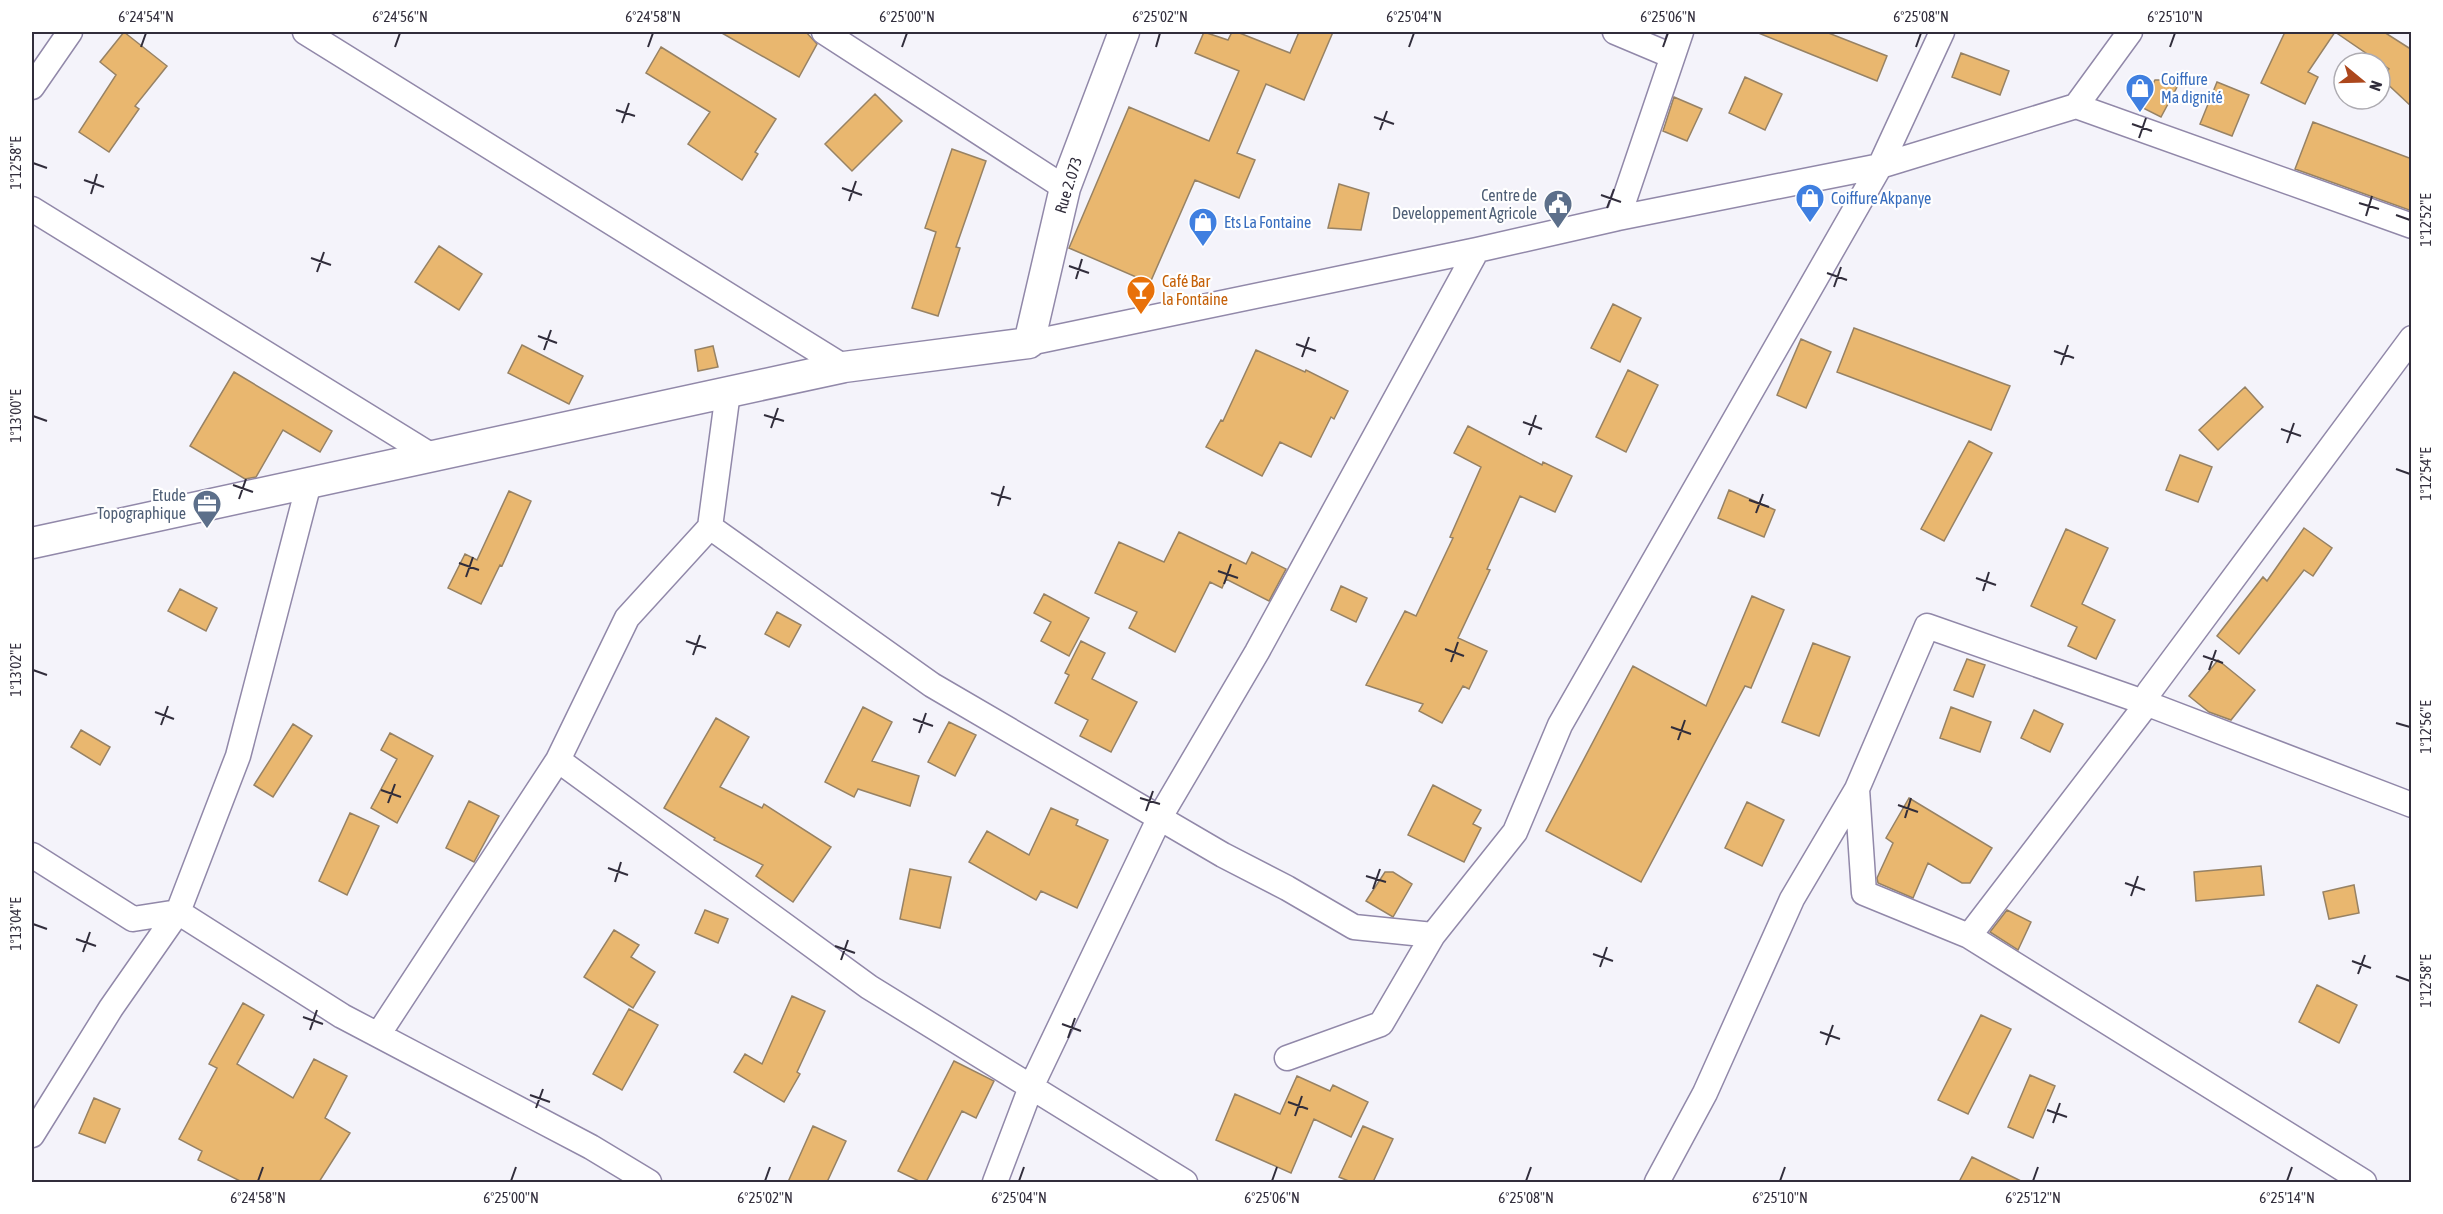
<svg xmlns="http://www.w3.org/2000/svg" width="2443" height="1214" font-family="'Asap Condensed',sans-serif">
	<style>
		.building { fill: #e9b76f; stroke: #978264; stroke-width: 1.5 }
		.lines { fill: none; stroke-linecap: round; stroke-linejoin: round }
		.minor-casing { stroke: #9188a9; stroke-width: 27 }
		.tertiary-casing { stroke: #9188a9; stroke-width: 33 }
		.minor { stroke: #fff; stroke-width: 24 }
		.tertiary { stroke: #fff; stroke-width: 30 }
		.ticks { fill: none; stroke: #312d3b; stroke-width: 2 }
		.labels { text-anchor: middle; stroke-width: 4.5; stroke-linejoin: round; paint-order: stroke }
		.shop-label { font-size: 16px; fill: #366cbe; stroke: #fff; text-anchor: start }
		.street-label { font-size: 16px; fill: #312d3b; stroke: #fff }
		.service-label { font-size: 16px; fill: #4e5e75; stroke: #fff; text-anchor: end }
		.food-label { font-size: 16px; fill: #c56008; stroke: #fff; text-anchor: start }
		.neatline { fill: none; stroke: #312d3b; stroke-width: 2 }
		.ticks-label { font-size: 15px; text-anchor: middle; fill: #312d3b }
	</style>
	<rect width="100%" height="100%" fill="#f4f3fa"/>
	<path class="building" d="M124,32L167,66L135,106L139,109L109,152L79,132L116,75L100,62Z
		M720,32H806L817,44L799,77Z
		M1204,32L1228,40L1232,32H1237L1290,53L1299,32H1333L1304,100L1266,84L1237,153L1255,160L1239,198L1195,180L1150,283L1069,248L1129,107L1209,141L1239,71L1195,53Z
		M1756,32H1826L1887,56L1877,81Z
		M2285,32H2384L2409,48L2412,46V107L2381,78L2389,69L2335,32L2308,72L2318,77L2305,104L2261,83Z
		M661,47L776,119L755,152L758,154L742,180L688,144L710,112L646,73Z
		M1961,53L2009,71L2000,95L1952,77Z
		M1745,77L1782,94L1765,130L1729,113Z
		M2155,80H2163L2177,87L2161,117L2141,107Z
		M2217,82L2249,95L2232,136L2200,124Z
		M875,94L902,121L852,171L825,144Z
		M1674,97L1702,109L1687,141L1663,131Z
		M2313,122L2412,159V211L2295,169Z
		M952,149L986,161L956,247L960,248L938,316L912,308L936,232L925,228Z
		M1339,184L1369,193L1361,230L1328,228Z
		M439,246L482,274L459,310L415,282Z
		M1613,304L1641,318L1620,362L1591,348Z
		M1854,328L2010,386L1991,430L1837,372Z
		M1801,339L1831,352L1806,408L1777,395Z
		M522,345L583,376L569,404L508,373Z
		M713,346L718,367L698,371L695,350Z
		M1256,350L1305,372L1306,370L1348,391L1334,419L1331,417L1311,457L1280,442L1262,476L1206,447L1221,420L1223,421Z
		M1628,370L1658,385L1626,452L1596,437Z
		M234,372L332,431L320,452L283,430L256,477L245,479L190,446Z
		M2245,387L2263,407L2218,450L2199,430Z
		M1468,426L1542,465L1543,462L1572,476L1555,512L1520,496L1487,569L1490,570L1458,638L1487,651L1469,689L1463,686L1442,723L1419,711L1423,704L1366,685L1405,611L1416,616L1453,538L1450,537L1481,467L1454,453Z
		M1969,441L1992,453L1944,541L1921,529Z
		M2180,455L2212,467L2198,502L2166,490Z
		M1729,490L1775,510L1764,537L1718,518Z
		M509,491L531,501L502,566L500,565L481,604L448,588L465,554L477,560Z
		M2304,528L2332,548L2313,576L2304,570L2239,654L2217,636L2263,577L2267,581Z
		M2066,529L2108,548L2082,604L2115,620L2096,659L2068,646L2077,627L2031,606Z
		M1179,532L1246,564L1252,552L1286,569L1269,601L1226,579L1222,588L1210,582L1175,652L1129,628L1137,612L1095,593L1119,542L1164,562Z
		M1341,586L1367,598L1356,622L1331,610Z
		M180,589L217,608L206,631L168,611Z
		M1044,594L1089,618L1069,656L1041,641L1051,622L1034,613Z
		M1752,596L1784,610L1751,688L1745,686L1641,882L1546,831L1633,666L1706,706Z
		M777,612L801,625L789,647L765,634Z
		M1081,641L1105,653L1092,679L1137,702L1111,752L1080,736L1088,720L1055,703L1069,675L1065,673Z
		M1813,643L1850,657L1819,736L1782,722Z
		M1967,659L1985,665L1973,697L1954,690Z
		M2218,660L2255,690L2231,720L2209,712L2189,696Z
		M863,707L892,722L872,761L919,776L910,806L858,789L854,797L825,782Z
		M1951,707L1991,722L1980,752L1940,738Z
		M2034,710L2063,724L2050,752L2021,738Z
		M716,718L749,737L720,787L762,808L764,804L831,847L793,902L756,876L763,865L714,840L715,838L664,808Z
		M949,722L976,735L955,776L928,762Z
		M293,724L312,736L273,797L254,785Z
		M81,730L110,747L100,765L71,747Z
		M390,733L433,756L397,823L371,808L397,759L381,750Z
		M1433,785L1481,810L1473,824L1481,828L1464,862L1408,835Z
		M1909,798L1992,848L1970,883H1962L1928,863L1913,898L1878,883L1877,878L1893,843L1886,838Z
		M469,801L499,816L474,862L446,848Z
		M1747,802L1784,820L1762,866L1725,848Z
		M1051,808L1078,820L1076,825L1108,840L1077,908L1041,891L1036,900L969,862L987,831L1029,855Z
		M350,813L379,826L347,895L319,881Z
		M2261,866L2264,895L2196,901L2194,872Z
		M910,869L951,877L940,928L900,919Z
		M1385,872H1393L1412,884L1393,917L1366,901Z
		M2354,885L2359,913L2329,919L2323,892Z
		M705,910L728,919L718,943L695,933Z
		M2007,910L2031,922L2018,950L1990,932Z
		M614,930L639,945L631,957L655,972L633,1008L584,977Z
		M2317,985L2357,1005L2339,1043L2299,1022Z
		M792,996L825,1011L797,1072L800,1074L784,1102L734,1072L745,1054L762,1064Z
		M243,1003L264,1015L237,1064L293,1098L314,1059L347,1076L325,1118L350,1133L319,1182H242L198,1160L202,1151L179,1139L217,1068L209,1064Z
		M629,1009L658,1025L622,1090L593,1074Z
		M1981,1015L2011,1029L1968,1114L1938,1100Z
		M954,1061L994,1081L976,1118L962,1111L926,1182H921L898,1171Z
		M2030,1075L2055,1086L2033,1138L2008,1127Z
		M1297,1076L1330,1091L1333,1085L1368,1102L1351,1137L1314,1119L1291,1173L1216,1140L1235,1094L1280,1114Z
		M94,1098L120,1109L105,1143L79,1133Z
		M813,1126L846,1141L827,1182H788Z
		M1363,1126L1393,1139L1373,1182H1351L1339,1177Z
		M1972,1157L2023,1182H1959Z"/>
	<g class="lines">
		<g class="minor-casing">
			<path id="minor" d="M305,32L844,367
				M824,32L1065,188
				M1615,32L1672,56
				M32,87L70,32
				M2076,106L2130,32
				M32,209L432,456
				M1618,218L1681,32
				M1029,343L1477,250L1618,218L1880,166L2076,106L2412,226
				M710,527L932,685L1223,855L1287,888L1354,927L1433,935
				M558,760L869,987L1185,1182
				M1857,789L1864,893L1969,936L2364,1182
				M32,855L133,919L178,912L342,1016L591,1147L649,1182
				M1969,936L2146,705L2149,692L2412,338
				M378,1035L558,760L627,618L710,527L728,392
				M1287,1058L1381,1024L1433,935L1515,832L1560,725L1880,166L1942,32
				M32,1135L111,1008L178,912L238,756L309,483
				M995,1182L1031,1087L1160,817L1257,652L1477,250
				M1657,1182L1705,1093L1792,899L1857,789L1927,626L2135,699L2412,805"/>
		</g>
		<g class="tertiary-casing">
			<path id="tertiary" d="M32,543L844,367L1029,343L1065,188L1124,32"/>
		</g>
		<use href="#minor" class="minor"/>
		<use href="#tertiary" class="tertiary"/>
	</g>
	<path class="ticks" d="M141,47L146,33M395,47L400,33M648,47L653,33M902,47L907,33M1156,47L1160,33M1409,47L1414,33M1663,47L1668,33M1916,47L1921,33M2170,47L2175,33M616,110L635,116M1374,117L1394,124M622,123L629,103M2132,124L2152,131M1380,130L1387,111M2139,138L2146,118M33,163L47,168M84,180L104,187M842,188L862,195M91,194L97,174M1601,195L1621,202M849,201L856,181M2359,203L2379,209M1607,208L1614,189M2396,215L2410,220M2366,216L2372,196M311,258L331,265M1069,266L1089,273M317,272L324,252M1827,273L1847,280M1076,279L1082,259M1834,287L1841,267M538,336L557,343M1296,344L1316,351M544,350L551,330M2054,351L2074,358M1302,357L1309,337M2061,365L2068,345M764,415L784,421M33,416L47,421M1523,422L1542,429M771,428L778,408M2281,429L2301,436M1529,435L1536,415M2287,443L2294,423M2396,469L2410,474M233,485L253,492M991,493L1011,499M239,499L246,479M1749,500L1769,507M998,506L1004,486M1756,513L1763,494M459,563L479,570M1218,571L1238,578M466,577L473,557M1976,578L1996,585M1224,584L1231,564M1983,591L1989,572M686,641L706,648M1445,649L1464,656M693,655L700,635M2203,656L2223,663M1451,662L1458,642M33,670L47,675M2209,670L2216,650M155,712L174,719M913,719L933,726M2396,723L2410,727M161,725L168,706M1671,727L1691,734M919,733L926,713M1678,740L1685,720M381,790L401,797M1140,798L1160,804M388,803L395,784M1898,805L1918,812M1146,811L1153,791M1905,818L1911,798M608,868L628,875M1366,876L1386,882M615,882L621,862M2125,883L2145,890M1373,889L1380,869M2131,896L2138,876M33,924L47,929M76,939L96,946M835,946L855,953M83,952L90,932M1593,954L1613,961M841,960L848,940M2352,961L2371,968M1600,967L1607,947M2358,974L2365,955M2396,976L2410,981M303,1017L323,1024M1062,1024L1081,1031M310,1030L317,1010M1820,1032L1840,1039M1068,1038L1075,1018M1826,1045L1833,1025M530,1095L550,1102M1288,1102L1308,1109M536,1108L543,1089M2047,1110L2067,1117M1295,1116L1302,1096M2053,1123L2060,1103M258,1181L263,1167M511,1181L516,1167M765,1181L770,1167M1019,1181L1024,1167M1272,1181L1277,1167M1526,1181L1531,1167M1780,1181L1785,1167M2033,1181L2038,1167M2287,1181L2292,1167"/>
	<defs>
		<g id="shop-pin" transform="scale(1.5)"><path d="M0 17L-7.5 6A9.5 9.5 0 1 1 7.5 6Z" fill="#3f7fe0" stroke="#fff"/><path d="M-5-2.5h2.3a2.7 3.5 0 0 1 5.4 0H5L5.5 6h-11ZM-1.5-2.5h3a1.5 2.3 0 0 0-3 0Z" fill="#fff"/></g>
		<g id="civic-pin" transform="scale(1.5)"><path d="M0 17L-7.5 6A9.5 9.5 0 1 1 7.5 6Z" fill="#5c6f8a" stroke="#fff"/><path d="M-.6-6.5H3V-4.5H.6V-3L4-1V1h2V6H-6V1h2V-1L-.6-3ZM-1.2 2.5V6h2.4V2.5Z" fill="#fff"/></g>
		<g id="bar-pin" transform="scale(1.5)"><path d="M0 17L-7.5 6A9.5 9.5 0 1 1 7.5 6Z" fill="#e8710a" stroke="#fff"/><path d="M-6-5H6L.8 .8V4.5H3.5V6h-7V4.5H-.8V.8Z" fill="#fff"/></g>
		<g id="office-pin" transform="scale(1.5)"><path d="M0 17L-7.5 6A9.5 9.5 0 1 1 7.5 6Z" fill="#5c6f8a" stroke="#fff"/><path d="M-6-3h4V-5.5h4V-3h4V5H-6ZM-1-4.5V-3h2v-1.5ZM-6 0V1H6V0Z" fill="#fff"/></g>
	</defs>
	<g fill-rule="evenodd">
		<use href="#shop-pin" x="2140" y="88"/>
		<use href="#shop-pin" x="1810" y="198"/>
		<use href="#civic-pin" x="1558" y="204"/>
		<use href="#shop-pin" x="1203" y="222"/>
		<use href="#bar-pin" x="1141" y="290"/>
		<use href="#office-pin" x="207" y="504"/>
	</g>
	<g class="labels">
		<g class="shop-label">
			<text x="2161" y="85">Coiffure<tspan x="2161" dy="18">Ma dignité</tspan></text>
			<text x="1831" y="204">Coiffure Akpanye</text>
			<text x="1224" y="228">Ets La Fontaine</text>
		</g>
		<g class="street-label">
			<text transform="translate(1068 185) rotate(-73)" y="6">Rue 2.073</text>
		</g>
		<g class="service-label">
			<text x="1537" y="201">Centre de<tspan x="1537" dy="18">Developpement Agricole</tspan></text>
			<text x="186" y="501">Etude<tspan x="186" dy="18">Topographique</tspan></text>
		</g>
		<g class="food-label">
			<text x="1162" y="287">Café Bar<tspan x="1162" dy="18">la Fontaine</tspan></text>
		</g>
	</g>
	<rect width="2443" height="1214" fill="none" stroke="#ffffff" stroke-width="66"/>
	<g transform="translate(2362 81) rotate(109)"><circle r="28" fill="#ffffff" stroke="#adabb1" stroke-width="1.5"/>
	<path d="M0-4.5L10 22L0 15L-10 22Z" fill="#ac471c"/>
	<text y="-9" font-size="16" font-weight="bold" text-anchor="middle" fill="#312d3b">N</text>
	</g>
	<rect x="33" y="33" width="2377" height="1148" class="neatline"/>
	<g class="ticks-label">
		<text x="146" y="22">6°24'54"N</text>
		<text x="400" y="22">6°24'56"N</text>
		<text x="653" y="22">6°24'58"N</text>
		<text x="907" y="22">6°25'00"N</text>
		<text x="1160" y="22">6°25'02"N</text>
		<text x="1414" y="22">6°25'04"N</text>
		<text x="1668" y="22">6°25'06"N</text>
		<text x="1921" y="22">6°25'08"N</text>
		<text x="2175" y="22">6°25'10"N</text>
		<text transform="translate(16 163) rotate(-90)" y="5">1°12'58"E</text>
		<text transform="translate(2426 220) rotate(-90)" y="5">1°12'52"E</text>
		<text transform="translate(16 416) rotate(-90)" y="5">1°13'00"E</text>
		<text transform="translate(2426 474) rotate(-90)" y="5">1°12'54"E</text>
		<text transform="translate(16 670) rotate(-90)" y="5">1°13'02"E</text>
		<text transform="translate(2426 727) rotate(-90)" y="5">1°12'56"E</text>
		<text transform="translate(16 924) rotate(-90)" y="5">1°13'04"E</text>
		<text transform="translate(2426 981) rotate(-90)" y="5">1°12'58"E</text>
		<text x="258" y="1203">6°24'58"N</text>
		<text x="511" y="1203">6°25'00"N</text>
		<text x="765" y="1203">6°25'02"N</text>
		<text x="1019" y="1203">6°25'04"N</text>
		<text x="1272" y="1203">6°25'06"N</text>
		<text x="1526" y="1203">6°25'08"N</text>
		<text x="1780" y="1203">6°25'10"N</text>
		<text x="2033" y="1203">6°25'12"N</text>
		<text x="2287" y="1203">6°25'14"N</text>
	</g>
</svg>
